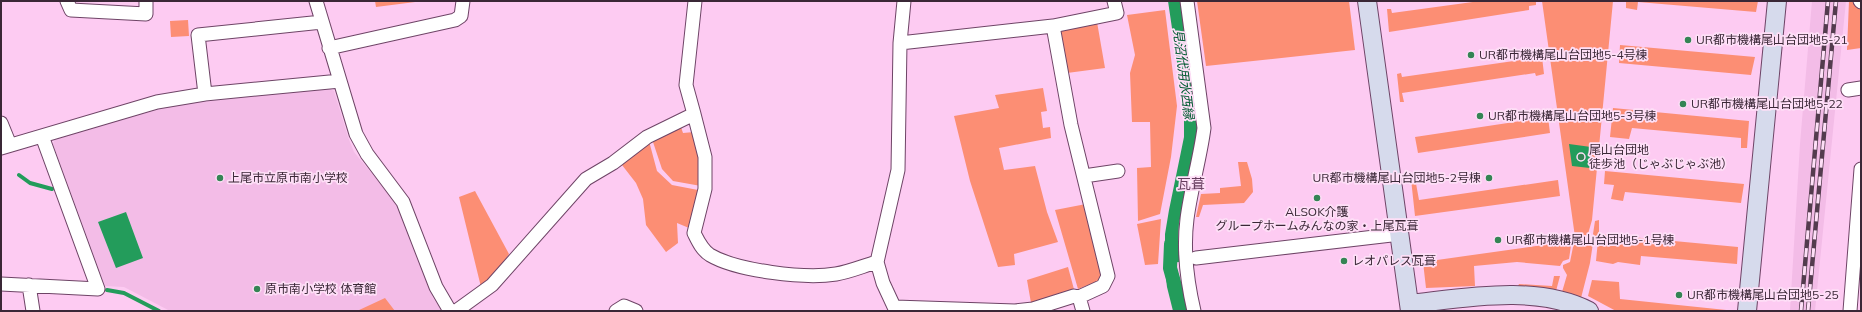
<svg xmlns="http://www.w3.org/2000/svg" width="1862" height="312" font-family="Mulish,'Noto Sans JP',sans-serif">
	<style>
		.built { fill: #f3bce7 }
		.green { fill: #fc8e74 }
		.water { fill: #239c5b }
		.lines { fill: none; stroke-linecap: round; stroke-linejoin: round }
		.stream { stroke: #239c5b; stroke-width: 4 }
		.canal { stroke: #239c5b; stroke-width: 14 }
		.street-casing { stroke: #6e4466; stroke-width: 15 }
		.secondary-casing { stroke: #6e4466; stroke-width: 20 }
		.street { stroke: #fff; stroke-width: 13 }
		.secondary { stroke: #d6daec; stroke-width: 18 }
		.rail-casing { stroke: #533c4e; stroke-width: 4.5 }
		.rail { stroke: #fedff7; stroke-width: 3; stroke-dasharray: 9; stroke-linecap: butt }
		.poi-dot { fill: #348454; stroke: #fedff7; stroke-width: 1.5 }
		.labels { text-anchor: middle; stroke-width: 3.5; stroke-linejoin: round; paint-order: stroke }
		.poi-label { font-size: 12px; fill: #3a2736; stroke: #fedff7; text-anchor: start }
		.water-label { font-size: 13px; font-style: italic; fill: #005a30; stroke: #fedff7 }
		.quarter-label { font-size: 14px; fill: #663d5e; stroke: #fedff7 }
	</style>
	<rect width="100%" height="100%" fill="#fdcbf2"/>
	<path class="built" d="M1812,1H1846L1815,311H1790L1800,144Z
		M329,88L334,91L348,137L354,152L397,204L433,298L442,311H170L124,287L105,286L53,144L55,138L175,105Z"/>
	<path class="green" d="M375,1H423L376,7Z
		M1197,1H1349L1355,50L1206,66Z
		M1480,1H1536V5L1529,6V10L1389,32L1387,9H1391L1392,13Z
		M1542,1H1613L1592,220L1588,234L1593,243L1590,263L1581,298L1562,292L1567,275L1563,268V265L1570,262L1575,237Z
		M1626,1H1758L1756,12L1638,2L1637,10L1626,8Z
		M1849,1H1856L1861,8V48L1847,50Z
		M1165,10L1177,106L1171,157L1160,214L1138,221L1137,168L1151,167L1150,122H1132L1130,73L1135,55L1127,15Z
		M188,20L189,36L171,37L170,21Z
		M1097,22L1105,68L1067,73L1059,36L1062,29Z
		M1620,45L1755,57L1751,75L1619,63Z
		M1542,57L1544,74L1536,76L1535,73L1402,93L1404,102H1400L1397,74L1401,73L1402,77Z
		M1043,88L1047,111L1041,112L1043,128L1050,127L1051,138L999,148L1004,170L1035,166L1047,212L1058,242L1014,254L1015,265L998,267L970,181L954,116L999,108L995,95Z
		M1613,108L1749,121L1747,148H1741V138L1632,128L1629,139L1610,137Z
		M1548,117L1550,133L1418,153L1415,137Z
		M680,124L683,133L694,132L701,158V186L673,181L662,169L652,139Z
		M649,141L657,171L672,185L698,190L689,228L677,223L678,243L666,252L646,225L643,199L636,183L622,165Z
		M1238,162H1247L1252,179L1253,192L1244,203L1203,205L1199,217H1196L1201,194L1220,193V188L1241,186Z
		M1605,171L1744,184L1741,203L1625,192L1623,201L1611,199L1614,185L1604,184Z
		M1415,178L1419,200L1558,180L1560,196L1415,216L1411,179Z
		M475,191L509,254L491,281L481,287L459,197Z
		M1086,204L1103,274L1101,280L1078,289L1055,210Z
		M1161,219L1158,264L1145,265L1137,224Z
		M1599,220V234L1738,247L1737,264L1641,256L1640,265L1618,262L1613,264L1596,261L1598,240L1593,234L1595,221Z
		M1572,239L1569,259L1563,261L1560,266L1517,262L1474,266L1475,286L1426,288L1423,262L1564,242Z
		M1068,267L1075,293L1031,303L1027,280Z
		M1554,276H1560L1556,291L1518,286L1519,284L1552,286Z
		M1592,280L1619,282L1620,299L1736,311H1616L1588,296Z
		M385,298L395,311H357Z"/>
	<path class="water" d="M1168,1H1182L1198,125L1195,155L1179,223L1178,243L1180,262L1165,263V234L1169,210L1184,137V110Z
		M1569,144L1591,147L1590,168L1572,166Z
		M126,212L143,258L116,268L98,222Z
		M1177,269L1188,311H1173L1167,287L1165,270Z"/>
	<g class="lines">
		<path class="stream" d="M19,175L30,183L52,189
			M107,290L124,293L159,311"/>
		<path class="canal" d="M1171,244L1170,268L1182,311"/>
		<g class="street-casing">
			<path id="street" d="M67,1L71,10L146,14V1
				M316,1L356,134L367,154L403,202L436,287L450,311
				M1187,1L1204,128C1200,159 1191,188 1187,219C1183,250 1187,281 1194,311
				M1860,1L1861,2
				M900,43L1053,26
				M329,48L455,20L461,16L463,1
				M1848,90L1861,88
				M205,94L198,35L322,22
				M694,114L705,157V189L694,233C698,241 702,250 710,255C737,271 805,279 836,274C849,272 863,266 877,262
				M1,123L10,145
				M1,148L157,102L205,94L340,81
				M1084,176L1118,171
				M1196,258L1400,234
				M1,284L98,289L42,136
				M29,285L33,311
				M895,307L1015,311L1033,309L1074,296L1079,297
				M456,311L492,285L586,179L613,163L647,137L694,114L686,85L695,1
				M616,311L624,306L636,311
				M896,311L883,283L877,262L898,170L900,43L904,1
				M1083,311L1079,297L1103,286L1108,276L1071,125L1053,26L1117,13L1114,1
				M1850,311L1861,169"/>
		</g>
		<g class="secondary-casing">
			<path id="secondary" d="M1367,1L1410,311
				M1409,304C1465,298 1536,284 1589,311
				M1747,311L1777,1"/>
		</g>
		<use href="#street" class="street"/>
		<use href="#secondary" class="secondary"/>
		<g class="rail-casing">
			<path id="rail" d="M1801,311L1828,1
				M1808,311L1836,1"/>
		</g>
		<use href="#rail" class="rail"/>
	</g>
	<g class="poi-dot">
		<circle cx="1688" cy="40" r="4"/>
		<circle cx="1471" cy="55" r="4"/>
		<circle cx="1683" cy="104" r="4"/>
		<circle cx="1480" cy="116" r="4"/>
		<circle cx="1581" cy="157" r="4"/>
		<circle cx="220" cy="178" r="4"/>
		<circle cx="1489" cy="178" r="4"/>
		<circle cx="1317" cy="198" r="4"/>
		<circle cx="1498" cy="240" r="4"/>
		<circle cx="1344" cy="261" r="4"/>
		<circle cx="257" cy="289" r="4"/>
		<circle cx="1679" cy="295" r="4"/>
	</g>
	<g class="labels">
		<g class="poi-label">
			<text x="1696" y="44">UR都市機構尾山台団地5-21</text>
			<text x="1479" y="59">UR都市機構尾山台団地5-4号棟</text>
			<text x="1691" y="108">UR都市機構尾山台団地5-22</text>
			<text x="1488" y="120">UR都市機構尾山台団地5-3号棟</text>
			<text x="1589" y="154">尾山台団地<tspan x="1589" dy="14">徒歩池（じゃぶじゃぶ池）</tspan></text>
			<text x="228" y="182">上尾市立原市南小学校</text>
			<text x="1481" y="182" text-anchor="end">UR都市機構尾山台団地5-2号棟</text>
			<text x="1317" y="216" text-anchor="middle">ALSOK介護<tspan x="1317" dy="14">グループホームみんなの家・上尾瓦葺</tspan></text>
			<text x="1506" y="244">UR都市機構尾山台団地5-1号棟</text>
			<text x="1352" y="265">レオパレス瓦葺</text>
			<text x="265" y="293">原市南小学校 体育館</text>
			<text x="1687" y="299">UR都市機構尾山台団地5-25</text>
		</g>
		<g class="water-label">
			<text transform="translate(1184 74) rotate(83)" y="5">見沼代用水西縁</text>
		</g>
		<g class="quarter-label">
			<text x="1191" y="189">瓦葺</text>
		</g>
	</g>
	<rect width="1862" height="312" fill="none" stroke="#3a2736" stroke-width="4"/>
</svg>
